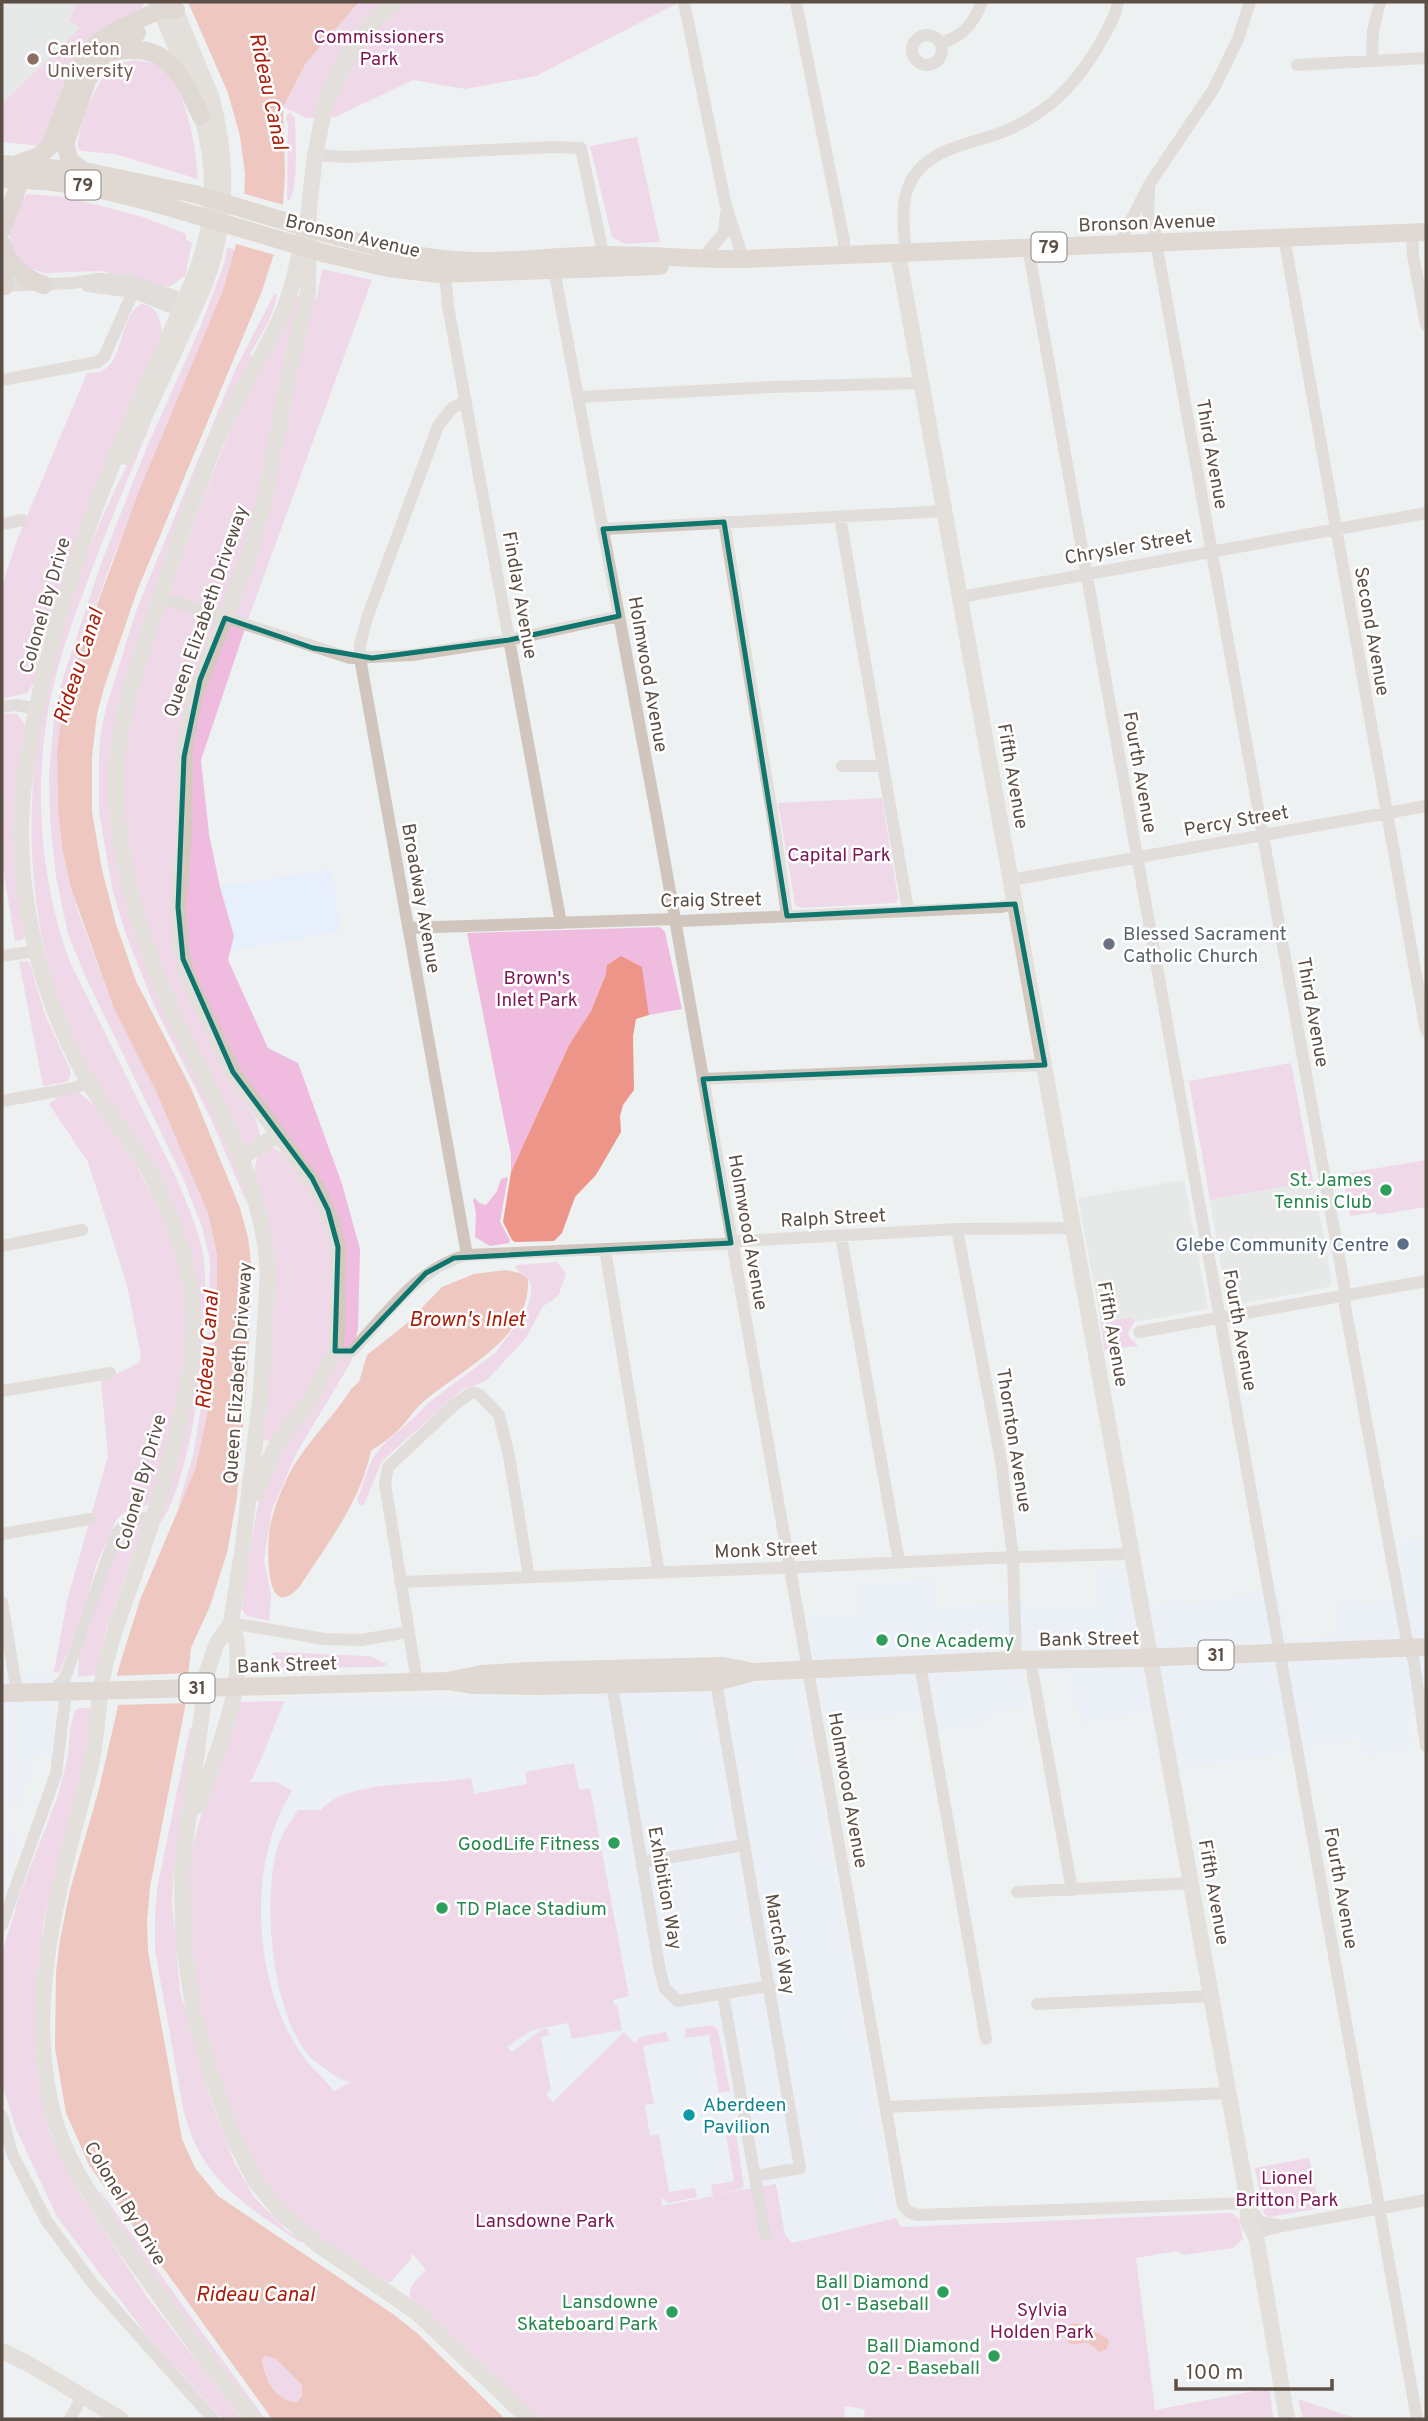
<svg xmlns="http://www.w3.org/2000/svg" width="1428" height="2421" font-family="Overpass,sans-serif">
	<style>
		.commercial { fill: #e7effc }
		.education { fill: #dddfdf }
		.green { fill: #efbce0 }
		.water { fill: #ed9588; fill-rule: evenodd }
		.pier { fill: #eef1f1 }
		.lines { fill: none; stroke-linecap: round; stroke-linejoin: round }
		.street { stroke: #d1c6be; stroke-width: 12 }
		.secondary { stroke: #d5c9bf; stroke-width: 16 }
		.primary { stroke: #cebbad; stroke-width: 18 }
		.primary-bridge { stroke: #cebbad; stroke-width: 18 }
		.marked { fill: none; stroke: #0f766e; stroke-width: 5; stroke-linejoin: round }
		.education-dot { fill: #8d6e63; stroke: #fff; stroke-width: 2.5 }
		.worship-dot { fill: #6b7280; stroke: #fff; stroke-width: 2.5 }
		.leisure-dot { fill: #2e9e5b; stroke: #fff; stroke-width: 2.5 }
		.service-dot { fill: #5c6f8a; stroke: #fff; stroke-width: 2.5 }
		.culture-dot { fill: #0f9aa8; stroke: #fff; stroke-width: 2.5 }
		.labels { text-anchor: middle; stroke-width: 5; stroke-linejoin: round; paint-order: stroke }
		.shield { fill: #fff; stroke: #8d847e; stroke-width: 2 }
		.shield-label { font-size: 18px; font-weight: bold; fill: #5c4f46 }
		.park-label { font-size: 19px; fill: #7e1653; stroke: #fff }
		.education-label { font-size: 19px; fill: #785e54; stroke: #fff; text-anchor: start }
		.street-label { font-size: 19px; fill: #5c4f46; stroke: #fff }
		.worship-label { font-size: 19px; fill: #5b616d; stroke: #fff; text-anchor: start }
		.leisure-label { font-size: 19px; fill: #27864d; stroke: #fff; text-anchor: end }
		.service-label { font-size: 19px; fill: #4e5e75; stroke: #fff; text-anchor: end }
		.culture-label { font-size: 19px; fill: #0d838f; stroke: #fff; text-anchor: start }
		.water-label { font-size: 21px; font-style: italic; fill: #aa1f0b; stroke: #fff }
	</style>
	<rect width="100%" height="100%" fill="#eef1f1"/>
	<path class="commercial" d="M332,869L341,931L230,951L234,936L220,887Z
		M1426,1537V1714L1408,1717L1413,1748L1364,1757L1359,1737L1288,1752L1160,1773L1148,1711L1080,1725L1070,1673L1023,1675L1027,1706L986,1714L987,1723L928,1734L924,1711L826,1724L807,1615L860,1613V1584L937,1579V1607L1025,1602L1027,1608L1097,1605L1095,1569L1143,1568L1151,1606L1184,1600L1185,1606L1279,1587L1288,1638L1337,1636L1333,1602L1360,1599L1363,1605L1408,1596L1400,1542Z
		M2,1671L25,1675L54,1672L52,1755H34L22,1806L11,1803L3,1829L18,1834L2,1898Z
		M800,1678L896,2218L792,2243L672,2265L275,2107L218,1845L286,1698L600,1695Z"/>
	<path class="education" d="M2,2H136L2,114Z
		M1184,1180L1208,1309L1134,1322L1132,1318L1101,1323L1078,1198Z
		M1313,1181L1332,1282L1330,1287L1228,1306L1210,1200Z"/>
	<path class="green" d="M78,2H145L139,12L41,146L2,142V104L80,28L69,21Z
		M359,2H680L536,76L465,89L413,80L335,117L307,118L283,107L306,63Z
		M134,60C142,61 153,62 160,67C187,87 196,148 198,179L115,154L81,151L78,147C78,127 96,79 113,67C118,62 127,62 134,60Z
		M289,112L295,118C295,136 299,187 289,201L287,198L288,124L286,118Z
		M637,137L660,242L625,244L612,237L590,146Z
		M27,194L67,197L143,217L186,234V240L192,243L185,276L169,287L102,271L45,273L26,267L19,261L10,244V230L23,199Z
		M227,248L234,249V253L223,290L111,563L72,673L63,706L57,751L58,809L62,847L78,911L114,1009L155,1089L189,1167L208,1213L217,1255L216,1331L207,1415L195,1470L180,1507L179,1502L193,1456L201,1408L209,1328L210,1260L202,1227L183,1178L86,978L68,934L56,877L50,820L49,775L54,720L61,684L100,566L146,449L200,328L225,261Z
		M322,269L372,280L250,614L201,760L209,834L220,887L234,936L228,960L268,1048L298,1063L342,1184L360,1249L358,1329L351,1362L297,1452L272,1510L264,1560L271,1594L269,1621L247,1616L242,1610L245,1577L260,1494L271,1467L325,1385L339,1225L241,1074L191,966L184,928L189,752L196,714L284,423L314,298L317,297Z
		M274,294H277C274,316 260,336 250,355L254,359L118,714L129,911L213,1103L248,1199H245L210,1117L154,1005L126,935L112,888L99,811V761L100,737L106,708L136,611L235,370Z
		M296,295L300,296L257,506L244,555L187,699L174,938L228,1078L255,1117L261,1138L247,1146L241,1142C191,1037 135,932 123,814C116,737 145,659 171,588C191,531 211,474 235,419C253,377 276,336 296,295Z
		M141,304C158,305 161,320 162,335L59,590L41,648L35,681L27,693L2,699V586L17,540L87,373L101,372C107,368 113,362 116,355C123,338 125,314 141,304Z
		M151,418C151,427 143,441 139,452C129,476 119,501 109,525C88,581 64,637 51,696C33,784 39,878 70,962L176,1177C186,1202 198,1227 203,1253C212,1312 195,1478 159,1525L199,1359L201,1312L194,1271C166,1220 139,1168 112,1117C97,1089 79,1062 68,1032C6,861 28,698 96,532C112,493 132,456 151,418Z
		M2,714H17L25,725L20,764L24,936L23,940L15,941L2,863Z
		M882,798L898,898L896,903L801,908L795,905L778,803Z
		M660,927L665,932L682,1009L649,1015L642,967L606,974L591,1011L569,1045L511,1172V1155L467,933Z
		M19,961L28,962L31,967L45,1015L70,1069L71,1075L67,1082L43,1086Z
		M1291,1063L1313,1181L1210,1200L1189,1081Z
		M77,1092C96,1101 116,1135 128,1153C159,1202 184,1259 186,1317C189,1373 167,1447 150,1501L148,1505L125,1512L116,1520L97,1563L83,1612L59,1673L54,1672L67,1601L108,1456L101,1381L139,1363L141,1356L127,1285L88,1162L49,1104L59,1096Z
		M271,1147C299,1157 326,1210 332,1238C337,1261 336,1335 328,1356C316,1388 291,1415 271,1441L263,1440V1434L272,1292L254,1172L258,1153Z
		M1426,1160V1207L1377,1215L1376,1212L1350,1216L1343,1174Z
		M508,1177L500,1222L510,1240L509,1243L490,1246L475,1237L476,1213L473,1200L475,1198L479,1203L486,1205L497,1191L501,1179Z
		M557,1262L566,1274L559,1294L552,1301L543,1306L526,1338L486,1381L463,1389L382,1461L364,1505L360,1506L357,1500C363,1486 367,1466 376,1454C390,1434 413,1422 428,1403L495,1353L526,1312L531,1296V1285L528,1279L515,1268L517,1265Z
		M1133,1317L1134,1322L1128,1333L1130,1338L1138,1346L1104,1350L1101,1323Z
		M138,1523L142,1524V1528L105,1633L95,1675L78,1677L79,1655L116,1541L130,1526Z
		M274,1652L369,1656L387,1664L382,1667L263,1668L265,1662Z
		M285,1701C272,1728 265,1755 250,1782H277L292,1791C246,1863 253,1985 302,2055C311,2068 324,2078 334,2091L351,2082C341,2080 335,2076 327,2070C322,2066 315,2062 310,2057C272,2015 263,1906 276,1852C280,1836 289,1824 298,1810H321C348,1778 431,1786 471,1778L474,1794L527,1784L525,1772L574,1763L579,1790L590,1788L629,1996L613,2000L614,2005H617L622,2030L572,2039L568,2023L532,2030L507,2047L512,2052L541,2030L547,2028L549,2035L541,2037L551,2090L546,2094L553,2102L624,2032L635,2043L640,2037L666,2032L669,2041L643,2046L654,2104L645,2105L650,2136L659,2134L669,2192L695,2188L697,2197L669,2203L661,2198L662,2206L713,2196L711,2185L734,2181L724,2123L734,2121L744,2185L741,2189L719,2194L776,2184L785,2235L792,2243L896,2218L901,2227L1232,2213L1239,2219L1243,2239L1233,2248L1183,2255L1177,2251L1136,2258L1155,2410L1264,2389L1270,2391L1273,2418L865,2419L864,2409L844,2406L845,2419H540L410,2298C407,2286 419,2278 426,2270L412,2253L411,2259L391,2282H387C347,2259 308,2233 277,2198C217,2128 177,1945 192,1854C201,1801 226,1753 240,1702Z
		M79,1708H91L88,1747L43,1924L37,1988L35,2051L49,2131L80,2194L147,2297L242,2419H222L150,2339L57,2217L16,2129L2,2084V1953L20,1894L58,1796L68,1756L70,1728L75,1711Z
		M190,1728H192L186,1797L174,1865L172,1903L180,1991L209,2095L234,2162L254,2197L286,2230L302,2241L301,2243C245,2205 199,2179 183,2108L155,1950V1917L157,1889Z
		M713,2025L718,2030L730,2091L719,2093L709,2035L685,2038V2029Z
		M1309,2158L1320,2208L1270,2217L1264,2214L1255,2168Z
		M99,2192H101L265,2419H262L146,2268Z
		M266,2356L276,2359L302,2385V2396L297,2402C275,2401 265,2378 262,2358Z
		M1298,2399L1358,2419H1303Z"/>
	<path class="water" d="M188,2H359L306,63L283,107L285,176L281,232L262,291L137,591L104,688L97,714L92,757V812L102,870L116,924L136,981L191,1088L240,1208L248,1237L252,1272L247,1378L237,1497L227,1553L210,1606L191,1648L185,1707L150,1887L147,1921L148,1951L182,2139L195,2168L218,2196L393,2314L417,2333L505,2419H272L89,2165L66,2113L55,2048L56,1972L60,1940L70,1890L99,1789L118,1706L117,1674L140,1600L195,1470L207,1415L216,1331L217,1255L208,1213L155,1089L114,1009L71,888L62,847L58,809L57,751L63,706L72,673L139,491L223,290L243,220L245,174L240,136L228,93ZM266,2356L276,2359L302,2385V2396L297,2402C275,2401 264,2378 262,2358Z
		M621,956L642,967L649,1015L636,1019L633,1036L634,1090L623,1105L620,1116L621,1132L596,1175L575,1197L562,1233L554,1241L515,1242L512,1240L503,1222L511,1172L569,1045L591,1011L606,974L607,965Z
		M506,1270L520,1273L528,1279C531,1340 461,1368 422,1403C414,1410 408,1420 401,1427C392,1437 381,1444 371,1451C360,1502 328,1543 300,1586C264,1627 267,1546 270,1527C274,1507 283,1485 293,1467C310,1439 334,1416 352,1388L359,1382L367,1355L406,1324L442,1287L474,1274Z
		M1077,2323L1107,2338L1109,2343L1107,2349L1099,2352C1096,2349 1093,2346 1090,2344C1078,2339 1073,2353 1064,2335C1065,2328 1069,2323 1077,2323Z"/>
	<path class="pier" d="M242,193L287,206L284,232L278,256L233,243L239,219Z
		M192,1673L189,1703L114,1705L113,1676Z"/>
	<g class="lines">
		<path class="street" d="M684,2L725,202L743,259
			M796,2L844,241V255
			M912 50a15 15 0 1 1 30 0a15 15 0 1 1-30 0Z
			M940,43C962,38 974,23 982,2
			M1372,59L1373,31L1380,2
			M1297,65L1426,58
			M315,155L346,157L553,147L581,148L605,263
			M1149,190L1148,216L1159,242
			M1412,233L1413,255L1426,325
			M1284,237L1426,1031
			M1156,242L1344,1285L1345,1306L1406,1636L1414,1662L1426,1746
			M1119,244L1150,183L1213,90L1238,39L1250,2
			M1028,247L1417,2419
			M906,253C904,228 899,202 912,179C932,146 973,144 1005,131C1051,112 1081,79 1104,36C1110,25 1116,15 1118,2
			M701,260L724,233L726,213
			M553,264L657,818L903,2206L909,2212L918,2215L1249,2203
			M445,274L448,306L561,923
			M2,286L73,283L98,279L127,280L174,296L188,306
			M87,286L133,292L180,311H187
			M2,380L98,362L104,357L133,292
			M579,397L772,387L922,383
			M466,401L452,408L438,426L367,618L360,645V658L467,1255
			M840,517L908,910
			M724,522L776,837L787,916
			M2,524L22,520
			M603,529L946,511
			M160,597L350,658L412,655L509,640L619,616
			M961,597L1426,513
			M2,707L16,705L37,709
			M842,766H883
			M1011,880L1426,806
			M408,928L673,919L681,921L1000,907L1015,904
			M2,956L36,951
			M703,1079L1045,1065
			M2,1101L75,1088L88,1082
			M957,1229L1001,1461L1013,1557L1016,1660
			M841,1236L899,1562
			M2,1246L82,1230
			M605,1249L659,1573
			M1139,1332L1426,1281
			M335,1351L347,1353L352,1351C386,1315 417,1268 467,1255L722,1244L740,1241L957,1229L1075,1228
			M2,1391L110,1373
			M2,1534L90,1519
			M400,1582L804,1567L1013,1557L1133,1554
			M2,1602L17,1693
			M231,1623L324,1639L361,1640L408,1632
			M1030,1659L1072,1890
			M920,1664L986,2039
			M417,1682L385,1483L388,1467L453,1406L472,1392L480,1395L499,1415L509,1456L529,1577
			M716,1682L800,2168L755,2176
			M612,1685L660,1971L665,1989L678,2001L770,1986
			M51,1692L65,1678L116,1534C130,1519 133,1515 154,1520
			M643,1862L744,1845
			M1017,1892L1192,1883
			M2,1925L56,1774L66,1692
			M723,1994L765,2235
			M1037,2004L1212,1996
			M886,2107L1229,2093
			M2,2116L12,2153L46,2220L93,2284L213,2419
			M1249,2207L1260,2222L1282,2226
			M1255,2233L1282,2226L1426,2200
			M70,2419L83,2395"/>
		<path class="secondary" d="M156,2C185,66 215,126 212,199C210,248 189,290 170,334C152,374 134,413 117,453C74,557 40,664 25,776C11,876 36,988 85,1076C104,1110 131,1139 150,1173C171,1212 190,1263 193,1308C196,1351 186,1394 176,1436C161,1499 140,1560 118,1621C113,1637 107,1654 104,1671C97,1705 98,1739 89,1773C60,1884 23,2003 54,2117C67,2164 102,2213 129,2253C169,2310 209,2365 253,2419
			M308,216C300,249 295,283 282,314C263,359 234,399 215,444C191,503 171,564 151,624C129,689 109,752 118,822C126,887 145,950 172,1010C210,1095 263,1177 268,1273L261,1391L243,1546L231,1623L216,1645L207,1672L182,1869L183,1939L194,2014L213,2081L235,2141L255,2181L283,2215L317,2244L416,2312L529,2419
			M898,253L1249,2207C1245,2230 1253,2224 1257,2241L1287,2419
			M126,457L203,289C228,226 229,161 211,96L172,2
			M241,1158L277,1135
			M257,1493L262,1476L277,1444L313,1396L335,1351L338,1326V1247L332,1222L318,1189L233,1072L188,977L181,950L178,907L184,837L185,745L196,693L249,556L265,498L288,378L308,292L309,208L315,155L326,101L348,55L379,16L396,2
			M198,1806C215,1757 253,1672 231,1623
			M2,2351L27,2363L121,2419"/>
		<path class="primary" d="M112,52C167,40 180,73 201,116
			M2,164L84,171L194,194
			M17,164L39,156L50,146L80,67L95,45L109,34L159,10H176
			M84,171L70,161L65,144L87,81L105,53L137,33
			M2,179C68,179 129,195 192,214
			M2,230L21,179
			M328,234C370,245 411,257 454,260C505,264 558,255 609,255C654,255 698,260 743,259L1426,232
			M2,244C10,266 22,277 44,285
			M2,251L5,286
			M327,254L388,268L439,274L660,266
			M448,1681L473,1685L537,1686L716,1682L753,1672L797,1670L1016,1660L1139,1658L1426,1647
			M305,1685L448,1681L482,1674L528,1671L723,1666L749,1671
			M2,1693L90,1691"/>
		<path class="primary-bridge" d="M194,194L328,234
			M192,214L327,254
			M90,1691L305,1685"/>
	</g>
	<path d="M0 0H1428V2421H0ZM724,522L787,916L1015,904L1045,1065L703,1079L731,1243L454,1258L426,1273L352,1351H335L338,1247L328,1210L312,1178L233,1072L183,959L178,907L184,757L200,680L225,618L313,648L372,658L509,640L619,616L603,529Z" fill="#eef1f1" fill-opacity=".55" fill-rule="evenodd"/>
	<path class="marked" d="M724,522L787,916L1015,904L1045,1065L703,1079L731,1243L454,1258L426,1273L352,1351H335L338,1247L328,1210L312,1178L233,1072L183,959L178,907L184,757L200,680L225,618L313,648L372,658L509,640L619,616L603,529Z"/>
	<circle class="education-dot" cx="33" cy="59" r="7"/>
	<circle class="worship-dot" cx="1109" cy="944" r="7"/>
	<g class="leisure-dot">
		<circle cx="1386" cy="1190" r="7"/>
		<circle cx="882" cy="1640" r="7"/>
		<circle cx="614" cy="1843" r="7"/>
		<circle cx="442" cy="1908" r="7"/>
		<circle cx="943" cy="2292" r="7"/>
		<circle cx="672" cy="2312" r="7"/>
		<circle cx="994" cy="2356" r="7"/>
	</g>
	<circle class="service-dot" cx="1403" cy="1244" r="7"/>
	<circle class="culture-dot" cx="689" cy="2115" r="7"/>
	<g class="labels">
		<g class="shield">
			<rect x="65.5" y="170.5" width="35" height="29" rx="5"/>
			<rect x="1031.5" y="232.5" width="35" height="29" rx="5"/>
			<rect x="1198.5" y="1640.5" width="35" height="29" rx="5"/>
			<rect x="179.5" y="1673.5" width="35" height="29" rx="5"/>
		</g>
		<g class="shield-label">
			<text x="83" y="191">79</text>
			<text x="1049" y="253">79</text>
			<text x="1216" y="1661">31</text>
			<text x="197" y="1694">31</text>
		</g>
		<g class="park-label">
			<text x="379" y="43">Commissioners<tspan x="379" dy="22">Park</tspan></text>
			<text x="839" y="861">Capital Park</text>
			<text x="537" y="984">Brown's<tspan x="537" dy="22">Inlet Park</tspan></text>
			<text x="1287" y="2184">Lionel<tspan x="1287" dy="22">Britton Park</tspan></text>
			<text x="545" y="2227">Lansdowne Park</text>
			<text x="1042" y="2316">Sylvia<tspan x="1042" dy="22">Holden Park</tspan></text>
		</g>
		<g class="education-label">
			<text x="47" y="55">Carleton<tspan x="47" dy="22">University</tspan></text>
		</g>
		<g class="street-label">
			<text transform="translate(1147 222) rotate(-2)" y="7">Bronson Avenue</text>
			<text transform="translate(353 235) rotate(13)" y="7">Bronson Avenue</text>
			<text transform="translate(1213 454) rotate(80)" y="7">Third Avenue</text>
			<text transform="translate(1128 546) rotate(-10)" y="7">Chrysler Street</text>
			<text transform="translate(521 595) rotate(80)" y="7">Findlay Avenue</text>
			<text transform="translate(44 605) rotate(-74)" y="7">Colonel By Drive</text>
			<text transform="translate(205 611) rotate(-71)" y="7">Queen Elizabeth Driveway</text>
			<text transform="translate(1373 631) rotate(80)" y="7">Second Avenue</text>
			<text transform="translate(649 674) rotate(80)" y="7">Holmwood Avenue</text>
			<text transform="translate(1141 772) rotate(80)" y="7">Fourth Avenue</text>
			<text transform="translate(1014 776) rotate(80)" y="7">Fifth Avenue</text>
			<text transform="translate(1236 820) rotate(-10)" y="7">Percy Street</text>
			<text transform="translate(422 898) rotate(80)" y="7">Broadway Avenue</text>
			<text transform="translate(711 899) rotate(-1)" y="7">Craig Street</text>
			<text transform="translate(1314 1012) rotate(80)" y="7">Third Avenue</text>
			<text transform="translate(833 1217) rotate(-3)" y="7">Ralph Street</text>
			<text transform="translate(749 1232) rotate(80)" y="7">Holmwood Avenue</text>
			<text transform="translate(1241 1330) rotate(80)" y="7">Fourth Avenue</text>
			<text transform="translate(1114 1334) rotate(80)" y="7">Fifth Avenue</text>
			<text transform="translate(237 1373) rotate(-86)" y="7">Queen Elizabeth Driveway</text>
			<text transform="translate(1015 1440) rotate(81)" y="7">Thornton Avenue</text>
			<text transform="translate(140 1482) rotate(-74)" y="7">Colonel By Drive</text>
			<text transform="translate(766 1549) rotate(-2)" y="7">Monk Street</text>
			<text transform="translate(1089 1638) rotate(-1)" y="7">Bank Street</text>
			<text transform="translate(287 1664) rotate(-2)" y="7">Bank Street</text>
			<text transform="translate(849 1790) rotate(80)" y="7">Holmwood Avenue</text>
			<text transform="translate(666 1888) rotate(80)" y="7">Exhibition Way</text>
			<text transform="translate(1342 1888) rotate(80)" y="7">Fourth Avenue</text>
			<text transform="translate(1215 1892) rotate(80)" y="7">Fifth Avenue</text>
			<text transform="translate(781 1944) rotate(80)" y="7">Marché Way</text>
			<text transform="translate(126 2203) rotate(59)" y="7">Colonel By Drive</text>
		</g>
		<g class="worship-label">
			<text x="1123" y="940">Blessed Sacrament<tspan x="1123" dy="22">Catholic Church</tspan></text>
		</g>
		<g class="leisure-label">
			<text x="1372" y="1186">St. James<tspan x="1372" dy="22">Tennis Club</tspan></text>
			<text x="896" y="1647" text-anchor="start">One Academy</text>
			<text x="600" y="1850">GoodLife Fitness</text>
			<text x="456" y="1915" text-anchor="start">TD Place Stadium</text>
			<text x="929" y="2288">Ball Diamond<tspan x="929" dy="22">01 - Baseball</tspan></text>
			<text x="658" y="2308">Lansdowne<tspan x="658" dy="22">Skateboard Park</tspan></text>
			<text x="980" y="2352">Ball Diamond<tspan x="980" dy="22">02 - Baseball</tspan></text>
		</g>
		<g class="service-label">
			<text x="1389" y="1251">Glebe Community Centre</text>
		</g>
		<g class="culture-label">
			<text x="703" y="2111">Aberdeen<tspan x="703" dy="22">Pavilion</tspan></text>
		</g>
		<g class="water-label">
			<text transform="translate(269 91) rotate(78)" y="7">Rideau Canal</text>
			<text transform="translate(78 666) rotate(-72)" y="7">Rideau Canal</text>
			<text x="467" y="1326">Brown's Inlet</text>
			<text transform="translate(207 1350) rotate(-86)" y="7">Rideau Canal</text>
			<text x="255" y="2301">Rideau Canal</text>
		</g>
	</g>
	<rect width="1428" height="2421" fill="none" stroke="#5c4f46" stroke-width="7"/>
	<path d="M1176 2379v10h156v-10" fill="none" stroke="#5c4f46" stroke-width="3.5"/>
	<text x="1186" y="2379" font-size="21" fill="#5c4f46" stroke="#ffffff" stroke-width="5" paint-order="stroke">100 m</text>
</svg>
